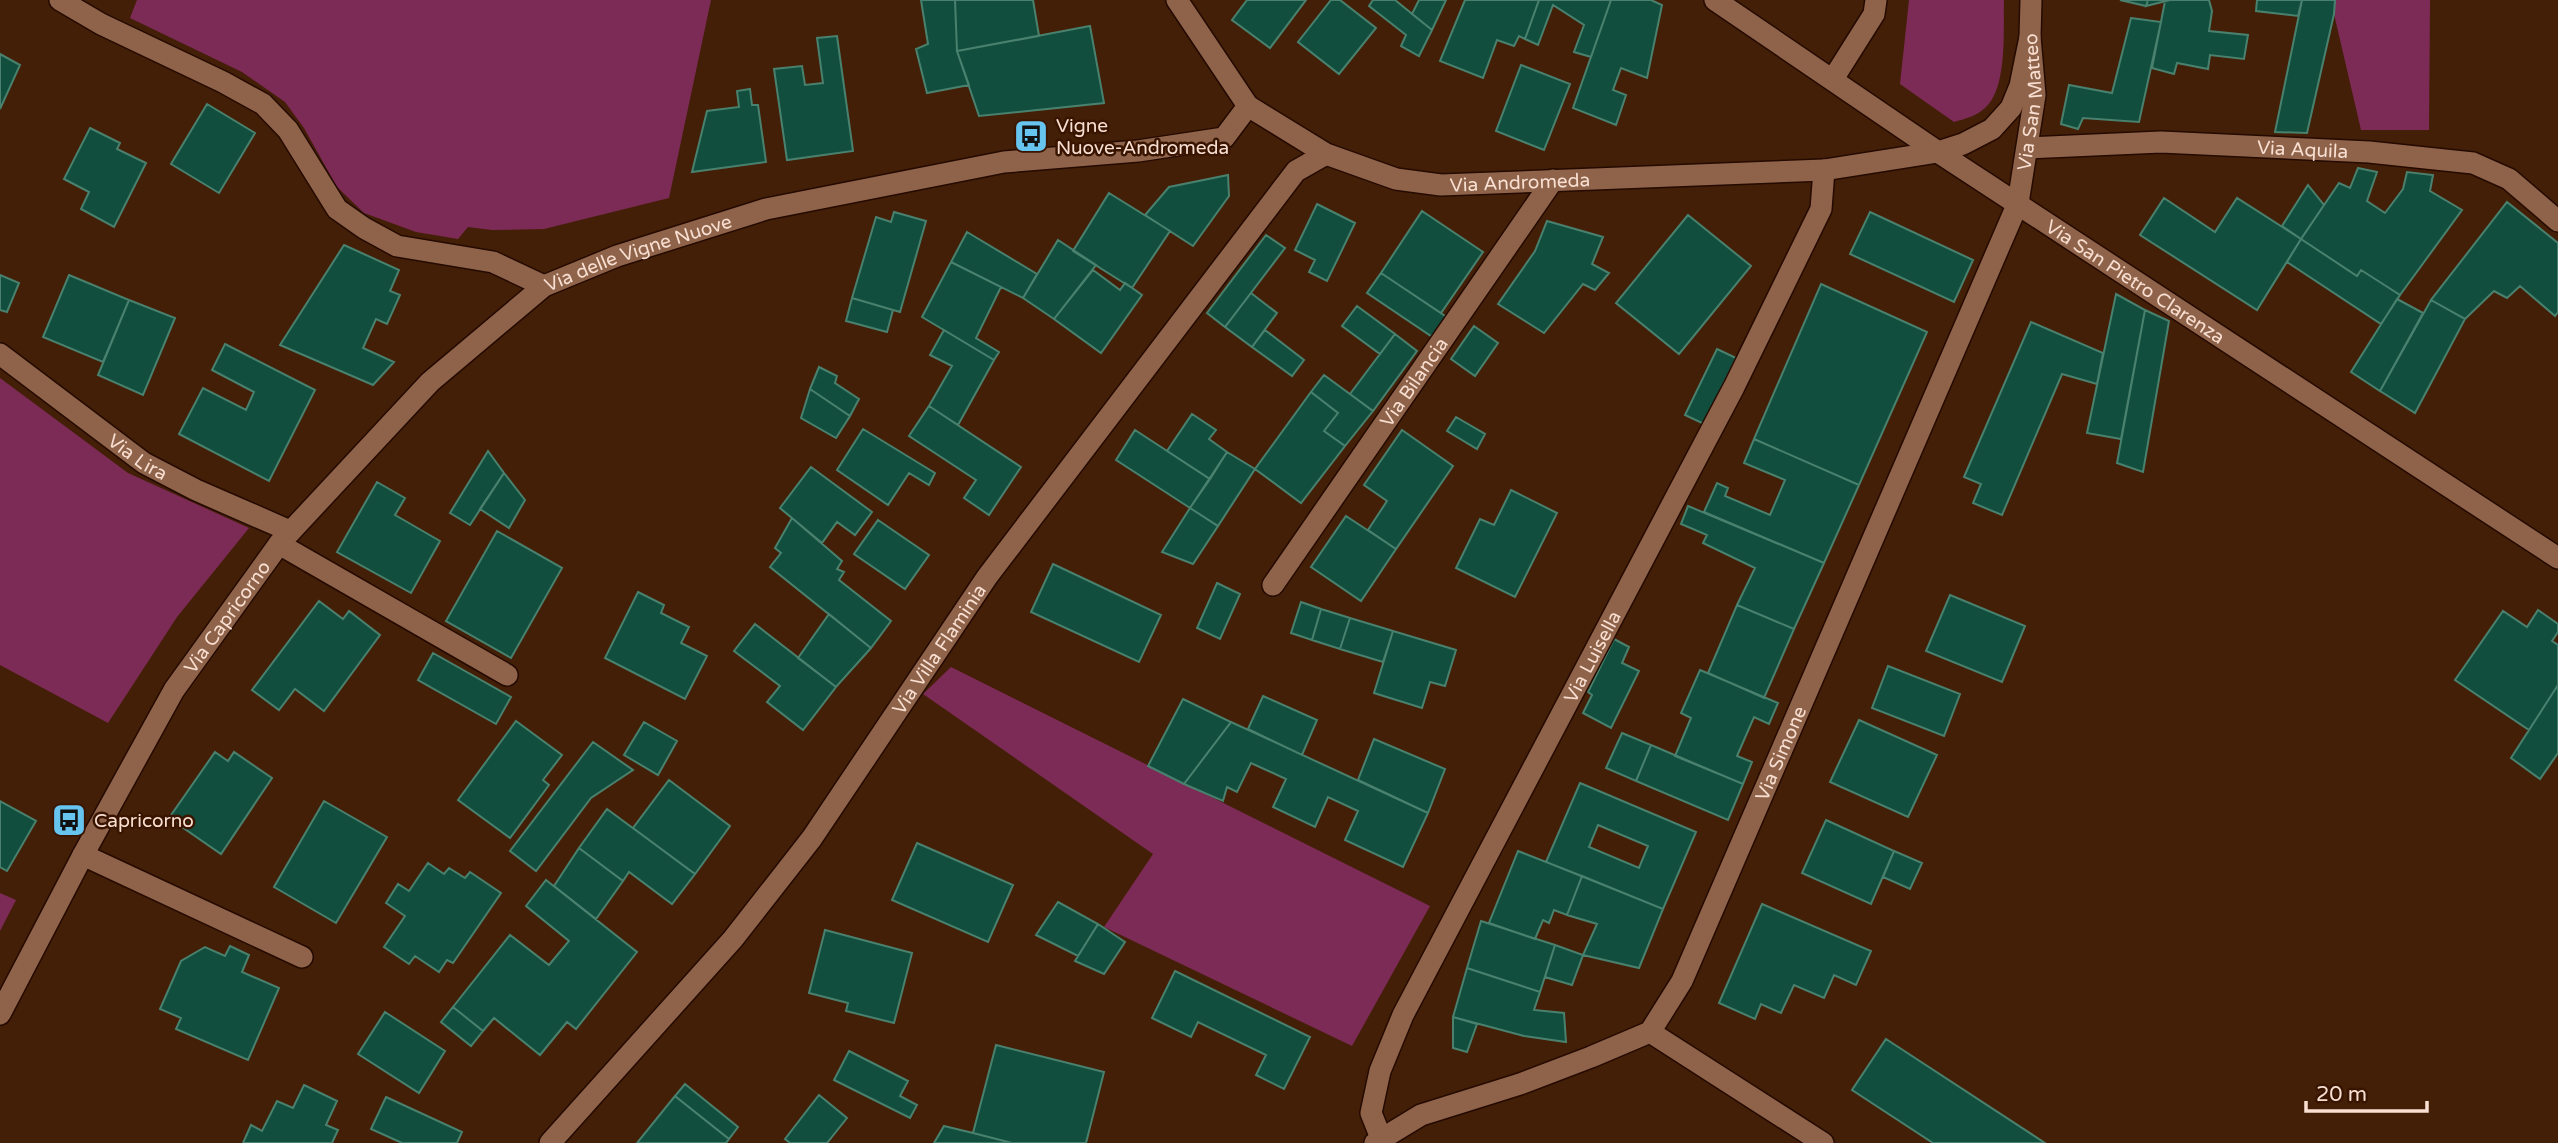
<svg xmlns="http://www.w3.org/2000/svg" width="2558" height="1143" font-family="'Varela Round',sans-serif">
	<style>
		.green { fill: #7c2b56 }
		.building { fill: #114e3d; stroke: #49816e; stroke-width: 2; fill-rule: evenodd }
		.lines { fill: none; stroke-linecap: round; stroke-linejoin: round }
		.minor-casing { stroke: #250a00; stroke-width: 24 }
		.secondary-casing { stroke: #250a00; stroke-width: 24 }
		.minor { stroke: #8e634a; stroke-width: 21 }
		.secondary { stroke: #8e634a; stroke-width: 21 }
		.labels { text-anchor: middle; stroke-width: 5; stroke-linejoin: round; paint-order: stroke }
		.street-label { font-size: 19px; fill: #f8dfd2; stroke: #391500 }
		.poi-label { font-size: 19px; fill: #f8dfd2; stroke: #391500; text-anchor: start }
	</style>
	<rect width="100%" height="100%" fill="#441f07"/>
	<path class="green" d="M137,0H711L669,198L544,229L492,230L468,227L458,239L416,232L364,213L337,187L304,128L285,102L242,72L130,18Z
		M1909,0H2004C2003,29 2008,88 1985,108C1976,116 1965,119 1954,122L1900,84Z
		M2335,0H2430L2429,130H2361L2334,14Z
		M0,378L128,473L249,528L177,617L108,723L0,665Z
		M951,667L1430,906L1352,1046L1104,927L1153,854L923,694Z
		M0,893L16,900L0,931Z"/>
	<path class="building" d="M921,0H955L957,51L969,85L927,93L916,49L928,44Z
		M955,0H1033L1039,36L957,51Z
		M1247,0H1306L1270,48L1232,20Z
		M1331,0H1340L1376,28L1339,74L1298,42Z
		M1373,0H1395L1432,30L1419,56L1401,46L1406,35L1369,6Z
		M1419,0H1446L1432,30L1412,14Z
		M1465,0H1539L1525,39L1519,36L1514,46L1497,40L1483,78L1440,61Z
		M1539,0H1611L1591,57L1574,52L1584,25L1553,5L1538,45L1525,39Z
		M1611,0H1651L1662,5L1647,78L1621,68L1613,90L1626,95L1616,125L1573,108Z
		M2120,0H2148L2146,6Z
		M2148,0H2170L2146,6Z
		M2170,0H2209L2212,11L2209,31L2248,35L2244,59L2210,55L2208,69L2177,63L2174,74L2152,68L2165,1Z
		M2257,0H2302L2298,16L2256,11Z
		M2302,0H2335L2334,14L2307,133L2275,132Z
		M2131,18L2161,22L2139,122L2083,118L2078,129L2061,124L2069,85L2112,93Z
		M1090,26L1104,103L979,116L957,51Z
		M837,36L853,151L787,160L774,69L802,66L805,85L823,83L817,38Z
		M0,54L20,65L0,109Z
		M1521,65L1570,84L1544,150L1496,131Z
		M750,89L752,105H758L766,162L692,172L707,111L739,107L737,91Z
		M207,104L255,133L219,193L171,164Z
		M90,128L120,143L117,149L146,163L114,227L81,209L89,192L64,179Z
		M2358,168L2377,172L2367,201L2385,213L2403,189L2407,172L2433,175L2430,191L2462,210L2400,295L2361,270L2357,276L2301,239L2339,183L2350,188Z
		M1228,175L1229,196L1193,246L1145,215L1169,187Z
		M2308,185L2324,205L2301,239L2282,226Z
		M1109,193L1170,231L1132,288L1073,251Z
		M2164,198L2215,232L2237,198L2301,239L2257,310L2140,235Z
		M2507,202L2558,243V312L2555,316L2520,286L2507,298L2494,291L2465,319L2431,300Z
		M1317,204L1355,223L1327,281L1309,272L1315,260L1295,250Z
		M1422,211L1483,252L1441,313L1381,273Z
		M894,212L926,221L900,312L852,298L876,217L891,222Z
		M1870,212L1973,260L1954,302L1850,254Z
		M1688,215L1751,266L1679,354L1616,303Z
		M1547,221L1603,237L1592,264L1609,273L1595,290L1583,284L1544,333L1498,304L1535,251Z
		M967,232L1037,274L1023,298L951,262Z
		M1266,235L1285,248L1225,327L1207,313Z
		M2301,239L2357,276L2361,270L2400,295L2381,324L2287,262Z
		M1058,240L1096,265L1054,319L1023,298Z
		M344,245L399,270L390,291L400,295L387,324L376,319L363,348L394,362L373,385L280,345Z
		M951,262L1001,287L976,338L999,352L994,360L922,317Z
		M1093,270L1120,290L1125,283L1142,295L1101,353L1054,319Z
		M1381,273L1448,318L1434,338L1367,293Z
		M0,275L19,283L7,312L0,310Z
		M69,275L129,300L103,362L43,337Z
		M1821,284L1927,332L1859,485L1754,439Z
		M1251,293L1277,313L1252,347L1225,327Z
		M2116,294L2145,310L2121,439L2087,433Z
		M852,298L893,310L887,332L846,321Z
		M2397,299L2423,313L2380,391L2351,372Z
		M129,300L175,318L143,395L98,375Z
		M2431,300L2465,319L2415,413L2380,391Z
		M1357,306L1395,334L1380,354L1342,326Z
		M2145,310L2169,321L2143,472L2117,463Z
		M2031,322L2103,353L2097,384L2062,374L2002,515L1973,503L1981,484L1964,477Z
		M1474,326L1498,343L1475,376L1451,359Z
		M944,330L994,360L958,425L929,406L952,366L930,355Z
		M1265,330L1304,360L1292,376L1252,347Z
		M1395,334L1417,351L1373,411L1350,394Z
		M225,344L315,390L269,481L179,434L203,388L246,410L254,392L212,370Z
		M1717,349L1736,358L1704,424L1685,415Z
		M819,367L837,376L835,383L859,399L850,416L810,389Z
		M1324,375L1373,411L1345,446L1324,431L1338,413L1311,392Z
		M810,389L850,416L836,438L801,418Z
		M1311,392L1338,413L1324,431L1345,446L1301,503L1255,469Z
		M929,406L1021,467L989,515L964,498L976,480L909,436Z
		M1192,414L1216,430L1209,439L1227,452L1210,479L1167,451Z
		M1456,417L1485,434L1477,449L1447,431Z
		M863,429L935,473L929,485L909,473L888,505L837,470Z
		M1135,430L1210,479L1190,508L1116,460Z
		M1402,430L1453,466L1396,549L1368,530L1387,501L1364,485Z
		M1754,439L1859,485L1824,563L1704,512L1717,483L1728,488L1725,496L1770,515L1785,480L1744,463Z
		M488,451L504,473L470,525L450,513Z
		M1227,452L1255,469L1218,526L1190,508Z
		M811,467L872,512L855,535L837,522L822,543L780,508Z
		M504,473L525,500L509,528L480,509Z
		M377,482L405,498L395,515L440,541L411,593L337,552Z
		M1511,490L1557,513L1515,597L1456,568L1480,519L1494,525Z
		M1688,506L1824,563L1794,629L1737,605L1755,568L1703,543L1707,535L1681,524Z
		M1190,508L1218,526L1193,564L1162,552Z
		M1346,516L1396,549L1361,601L1311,567Z
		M792,518L842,561L837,569L844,572L839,580L891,621L871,648L770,567L781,553L775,548Z
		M878,520L929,555L905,589L854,554Z
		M497,531L562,568L511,658L446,621Z
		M1053,564L1161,615L1139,662L1031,612Z
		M1217,583L1240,594L1220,639L1197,628Z
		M638,592L664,605L661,613L689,627L681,643L707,656L685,699L605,658Z
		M1950,595L2025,626L2002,682L1926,651Z
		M319,601L343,619L349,611L380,635L324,711L295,689L279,710L252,690Z
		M1301,602L1321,609L1312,640L1291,633Z
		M1737,605L1794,629L1764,698L1708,673Z
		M1321,609L1350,618L1340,649L1312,640Z
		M2538,610L2558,624V632L2552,641L2558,645V685L2529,730L2455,680L2503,611L2527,627Z
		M829,614L871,648L836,687L798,658Z
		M1350,618L1393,631L1383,662L1340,649Z
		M755,624L836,687L803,730L767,702L780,686L734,651Z
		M1393,631L1456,650L1445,686L1430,682L1422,708L1374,693Z
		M1614,639L1629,647L1622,663L1639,671L1611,728L1583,713L1592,695L1588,692Z
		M433,653L511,697L496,724L418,680Z
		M1888,666L1960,694L1944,736L1872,708Z
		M1700,670L1778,703L1769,724L1754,717L1737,756L1752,762L1743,784L1675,756L1691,718L1681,713Z
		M2558,685V753L2540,779L2511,758Z
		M1263,696L1317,720L1302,755L1248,729Z
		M1183,699L1231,722L1184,784L1148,766Z
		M1859,720L1937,755L1908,817L1830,782Z
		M516,721L562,755L543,780L549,785L510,838L458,800Z
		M644,722L677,741L658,775L624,755Z
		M1231,722L1428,813L1403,867L1345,840L1358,811L1328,797L1315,827L1273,807L1286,779L1251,763L1237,792L1227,787L1223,801L1184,784Z
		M1622,733L1651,745L1636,781L1606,768Z
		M1374,739L1445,769L1428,813L1358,780Z
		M593,742L633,770L591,798L536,871L510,851Z
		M1651,745L1743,784L1728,820L1636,781Z
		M215,752L228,761L234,752L272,778L221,854L169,818Z
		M669,780L730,826L695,874L633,828Z
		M1580,783L1696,832L1663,909L1546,862ZM1598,825L1648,846L1639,868L1589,847Z
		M0,801L36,821L7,871L0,867Z
		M324,801L387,837L336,923L274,887Z
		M607,809L695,874L672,904L629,872L623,881L579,848Z
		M1826,820L1894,851L1871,904L1802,873Z
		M917,843L1013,885L988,942L892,900Z
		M579,848L623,881L596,919L554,886Z
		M1518,851L1582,876L1567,915L1554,910L1549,923L1543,920L1535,939L1489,923Z
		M1894,851L1922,863L1910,889L1883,877Z
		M428,863L444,874L449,868L465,878L470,872L501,893L453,963L447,960L439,972L415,956L409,964L384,947L405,916L386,903L398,884L409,891Z
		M1582,876L1663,909L1639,968L1583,955L1597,924L1567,915Z
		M546,880L637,952L576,1029L567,1022L540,1055L494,1018L483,1031L453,1007L510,935L549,965L569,941L526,906Z
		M1058,902L1098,924L1078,956L1036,935Z
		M1762,904L1871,951L1856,985L1834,975L1824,998L1794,985L1781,1013L1761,1004L1755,1019L1719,1003Z
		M1481,921L1555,945L1540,992L1467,968Z
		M1098,924L1125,942L1104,974L1075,961Z
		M825,930L912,953L894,1023L846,1011L848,1003L809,993Z
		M1555,945L1583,955L1572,985L1545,977Z
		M230,946L249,955L242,972L279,988L248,1060L176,1029L181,1018L160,1009L181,961L205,947L225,956Z
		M1467,968L1540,992L1534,1010L1564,1013L1566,1042L1524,1036L1453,1017Z
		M1175,971L1310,1037L1284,1089L1256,1075L1266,1055L1198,1022L1191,1037L1152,1018Z
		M453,1007L483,1031L471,1046L441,1022Z
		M385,1012L445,1051L419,1093L358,1054Z
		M1453,1017L1477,1024L1467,1052L1453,1048Z
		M1886,1039L2045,1143H1933L1852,1090Z
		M996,1045L1104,1072L1086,1143H1012L973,1133Z
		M849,1051L908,1081L900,1096L917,1105L910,1118L834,1080Z
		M685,1084L738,1127L729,1139L675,1096Z
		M304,1085L337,1101L326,1125L338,1130L332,1143H243L251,1125L262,1131L277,1101L293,1108Z
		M819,1095L847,1118L827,1143H790L785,1139Z
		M675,1096L729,1139L726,1143H637Z
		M386,1097L462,1132L457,1143H402L371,1129Z
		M944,1126L973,1133L1012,1143H934Z"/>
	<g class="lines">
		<g class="minor-casing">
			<g id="minor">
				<path d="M60,0L101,24L223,82L263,104L288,130L337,209L364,228L397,246L493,262L544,286"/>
				<path id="s1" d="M2028,148L2161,142L2369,152L2473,163L2509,179L2558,221"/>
				<path id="s2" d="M0,354L144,463L196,490L290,531"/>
				<path d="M279,544L507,675"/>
				<path id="s3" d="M1273,585L1553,180"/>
				<path d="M83,855L302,957"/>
				<path d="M1650,1032L1823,1143"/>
				<path id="s4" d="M550,1143L733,939L812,838L987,577L1296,171L1326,154"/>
				<path id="s5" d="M1375,1143L1421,1115L1520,1084L1591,1057L1650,1032L1682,981L2018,203"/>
				<path id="s6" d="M1383,1143L1371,1113L1380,1071L1403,1015L1734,387L1821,209L1824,170"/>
			</g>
		</g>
		<g class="secondary-casing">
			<g id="secondary">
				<path id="s7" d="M1177,0L1248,106L1326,154L1396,179L1441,185L1824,170L1938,152L1963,144L1992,129L2011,108L2020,86L2030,37"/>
				<path id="s8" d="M1715,0L1938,152L2558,558"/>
				<path d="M1833,79L1874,14L1876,0"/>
				<path id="s9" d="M2018,203L2035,95L2030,37L2031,0"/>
				<path id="s10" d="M0,1014L83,855L174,690L279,544L430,382L544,286L617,256L766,209L1004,162L1138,151L1224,138L1248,106"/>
			</g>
		</g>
		<use href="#minor" class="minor"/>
		<use href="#secondary" class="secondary"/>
	</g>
	<defs>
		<g id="bus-square" transform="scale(1.75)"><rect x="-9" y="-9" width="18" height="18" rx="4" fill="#67c4ef" stroke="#391500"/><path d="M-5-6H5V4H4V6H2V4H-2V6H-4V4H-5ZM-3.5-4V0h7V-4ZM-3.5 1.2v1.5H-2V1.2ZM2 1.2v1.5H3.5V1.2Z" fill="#111"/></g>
	</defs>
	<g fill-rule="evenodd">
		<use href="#bus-square" x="1031" y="136"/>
		<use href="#bus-square" x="69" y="820"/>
	</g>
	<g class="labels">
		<g class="street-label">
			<text dy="7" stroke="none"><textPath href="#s9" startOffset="102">Via San Matteo</textPath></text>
			<text dy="7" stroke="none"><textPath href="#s1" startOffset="275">Via Aquila</textPath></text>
			<text dy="7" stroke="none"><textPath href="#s7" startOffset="418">Via Andromeda</textPath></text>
			<text dy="7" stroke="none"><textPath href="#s10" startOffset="1018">Via delle Vigne Nuove</textPath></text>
			<text dy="7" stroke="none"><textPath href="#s8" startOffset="506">Via San Pietro Clarenza</textPath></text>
			<text dy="7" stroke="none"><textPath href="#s3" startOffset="247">Via Bilancia</textPath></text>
			<text dy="7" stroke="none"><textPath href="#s2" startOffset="172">Via Lira</textPath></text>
			<text dy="7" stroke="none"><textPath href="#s10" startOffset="458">Via Capricorno</textPath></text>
			<text dy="7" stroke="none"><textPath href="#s4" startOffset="630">Via Villa Flaminia</textPath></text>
			<text dy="7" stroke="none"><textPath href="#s6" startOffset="541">Via Luisella</textPath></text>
			<text dy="7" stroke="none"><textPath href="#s5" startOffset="606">Via Simone</textPath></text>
		</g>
		<g class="poi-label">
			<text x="1056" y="132">Vigne<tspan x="1056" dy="22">Nuove-Andromeda</tspan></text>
			<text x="94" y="827">Capricorno</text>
		</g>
	</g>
	<path d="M2306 1101v10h121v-10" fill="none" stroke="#f8dfd2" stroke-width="3.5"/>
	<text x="2316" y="1101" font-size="21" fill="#f8dfd2" stroke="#391500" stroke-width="5" paint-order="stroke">20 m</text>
</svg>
